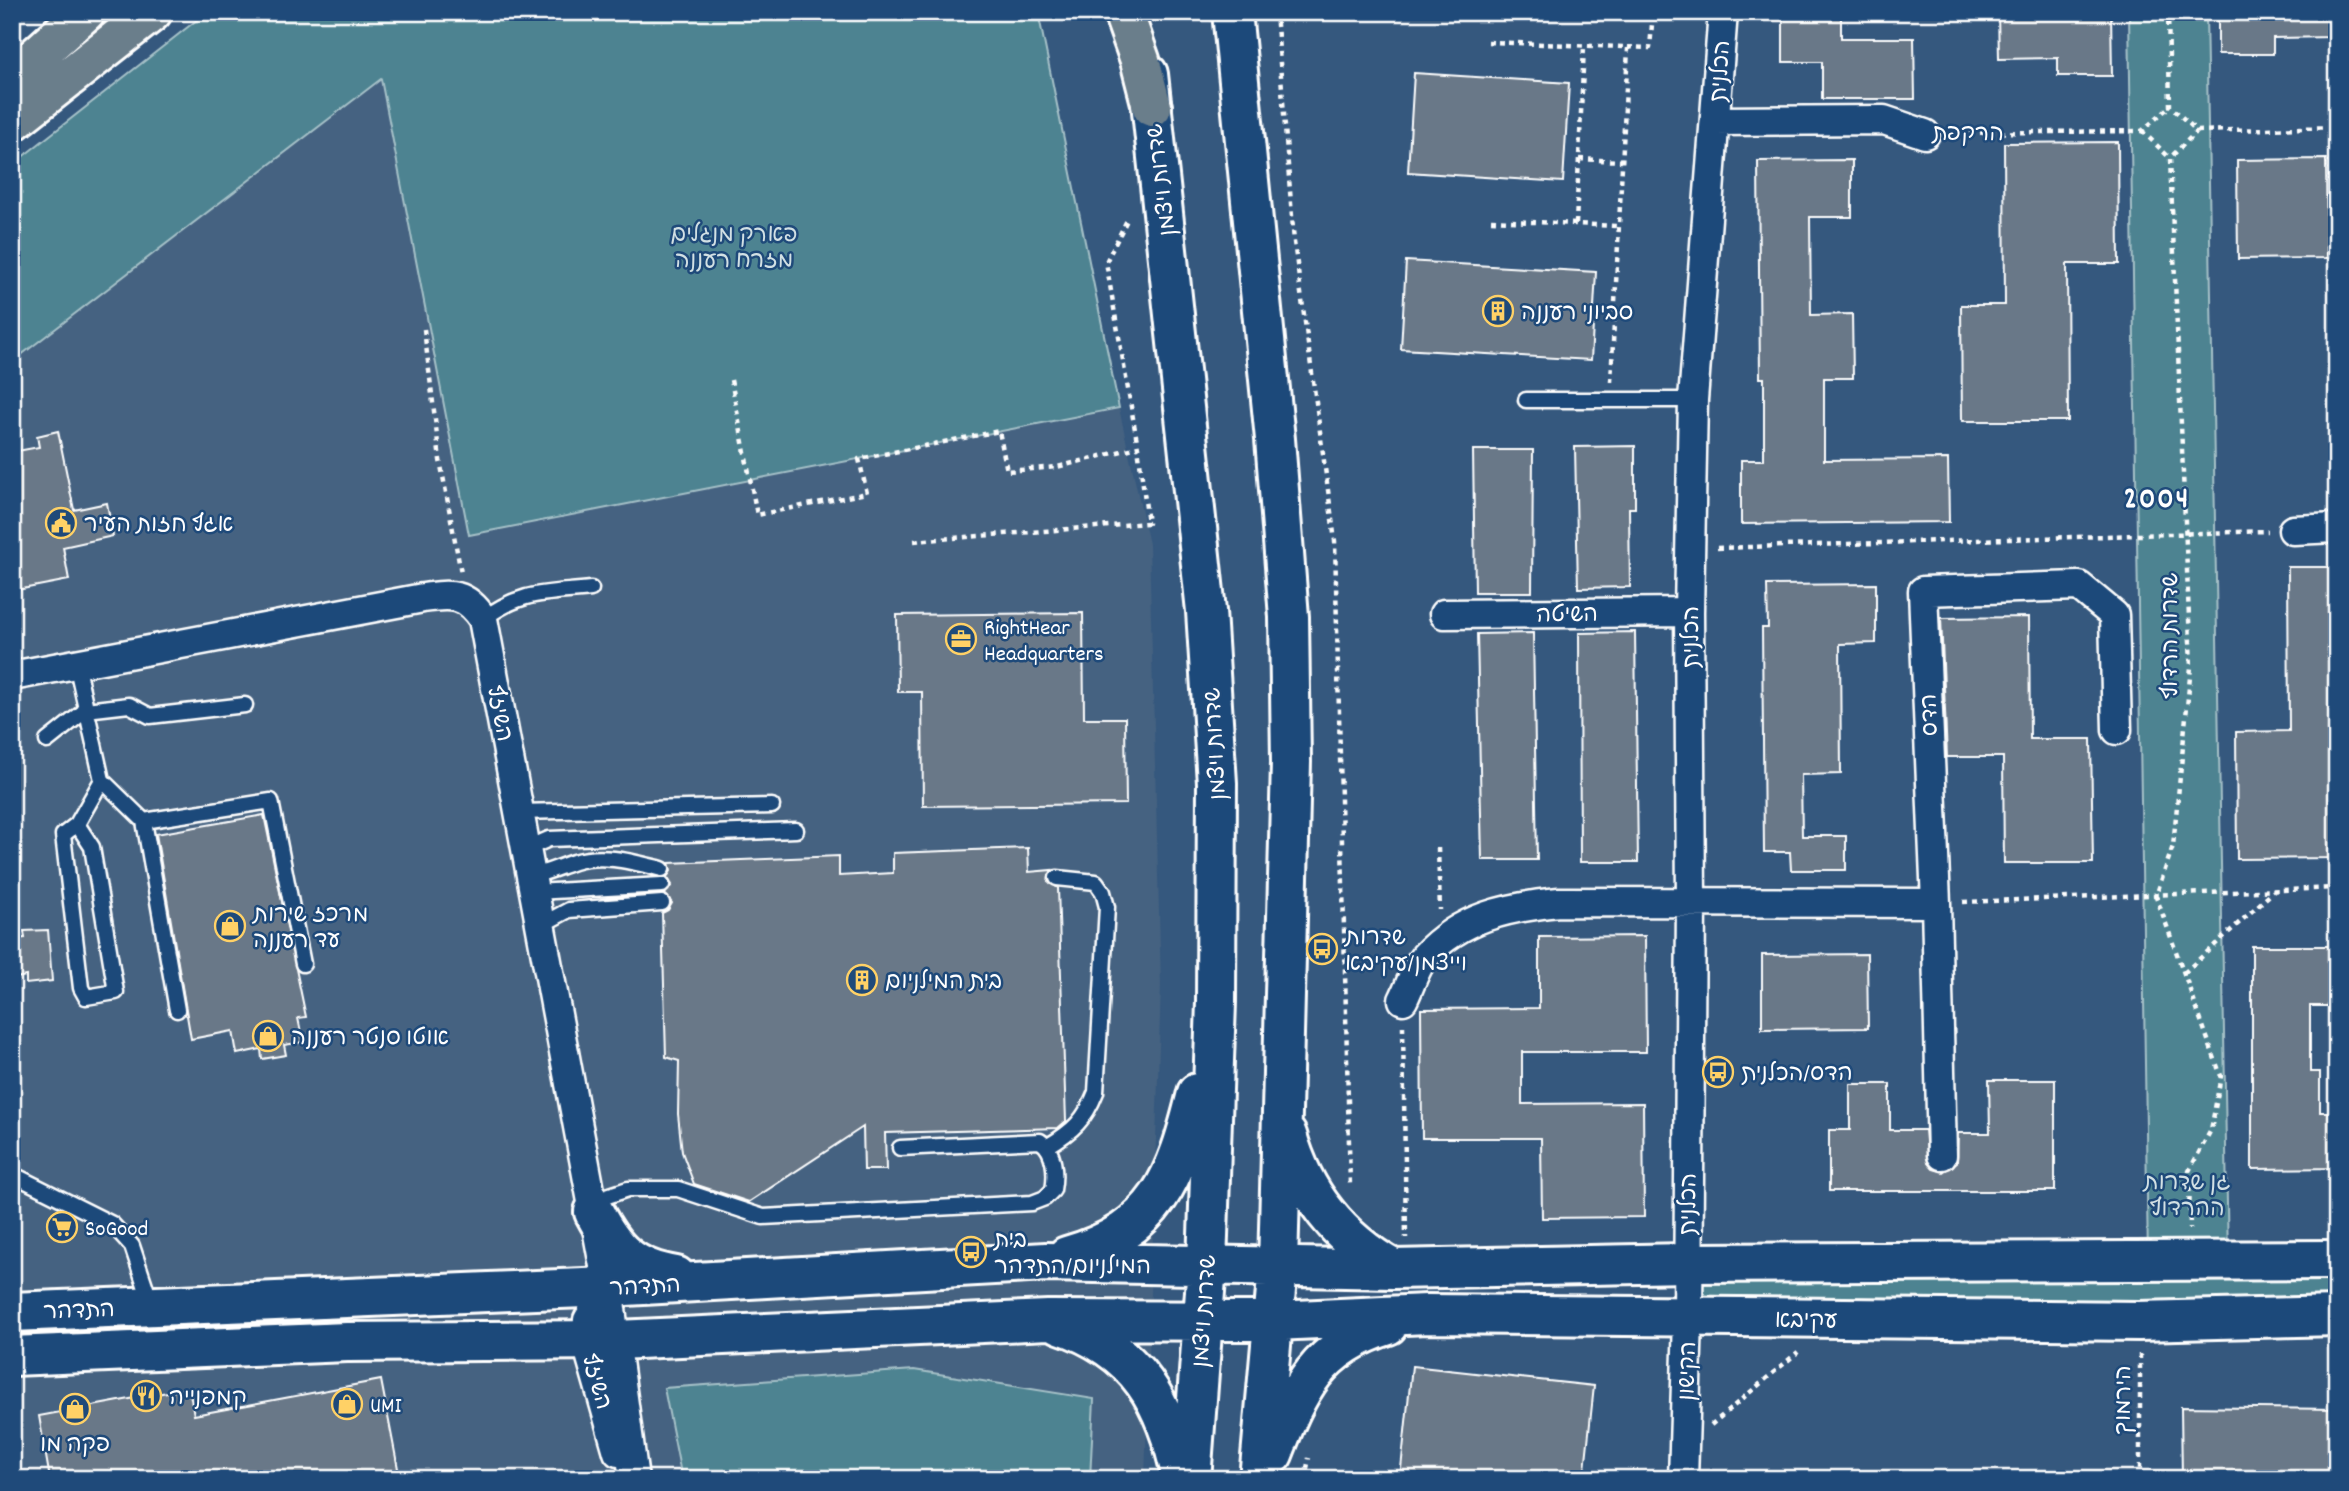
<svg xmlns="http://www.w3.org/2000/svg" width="2349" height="1491" font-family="Dekko,'Playpen Sans Hebrew',sans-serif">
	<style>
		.built { fill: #456281 }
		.green { fill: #4d8391; stroke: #a6c1c8; stroke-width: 2 }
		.building { fill: #697888; stroke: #fff; stroke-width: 2 }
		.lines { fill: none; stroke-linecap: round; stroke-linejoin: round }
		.lane-casing { stroke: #fff; stroke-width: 19 }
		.street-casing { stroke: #fff; stroke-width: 33 }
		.secondary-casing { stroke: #fff; stroke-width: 44 }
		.highway-casing { stroke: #fff; stroke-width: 44 }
		.path { stroke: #fff; stroke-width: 4.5; stroke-dasharray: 5 5; stroke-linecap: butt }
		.lane { stroke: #1f4a7a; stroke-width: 14 }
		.street { stroke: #1f4a7a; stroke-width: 28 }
		.secondary { stroke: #1f4a7a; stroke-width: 38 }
		.highway { stroke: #6b7e8b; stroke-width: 38 }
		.labels { text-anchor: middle; stroke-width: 5; stroke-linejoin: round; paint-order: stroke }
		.street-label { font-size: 23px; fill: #fff; stroke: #1f4a7a }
		.park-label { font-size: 23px; fill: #d2e0e4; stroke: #1f4a7a }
		.poi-label { font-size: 23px; fill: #fff; stroke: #1f4a7a; text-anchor: start }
		.district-label { font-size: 30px; font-weight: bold; letter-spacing: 2px; fill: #fff; stroke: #1f4a7a }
	</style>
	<rect width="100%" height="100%" fill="#35587e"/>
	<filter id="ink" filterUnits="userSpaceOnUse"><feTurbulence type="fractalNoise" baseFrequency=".0143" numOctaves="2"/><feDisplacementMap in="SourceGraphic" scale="14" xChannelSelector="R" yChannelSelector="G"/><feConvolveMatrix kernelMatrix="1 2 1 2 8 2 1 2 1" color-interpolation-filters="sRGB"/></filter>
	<g filter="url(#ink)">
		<path class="built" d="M382,79L470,535L1119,408L1149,544L1161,985L1145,1479H12V334Z"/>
		<path class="green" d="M207,12H1038L1119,408L469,535L381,79L12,362V165Z
			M2129,12H2206L2228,1260L2148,1261Z
			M2337,1269V1306L1702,1310L1700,1277Z
			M914,1370L1094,1399L1090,1479H682L664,1388Z"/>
		<path class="building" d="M1783,12H1841V38H1914L1915,99H1822V62H1783Z
			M1998,12H2111L2112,76H2058V58L1999,59Z
			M2218,12H2332V37L2273,38V54H2218Z
			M1414,73L1569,83L1563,182L1408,172Z
			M2118,142L2119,264H2067L2068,421H1962L1961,305H2005L2004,143Z
			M2326,159L2327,258L2238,259L2237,160Z
			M1852,160V217H1810L1811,315L1852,314L1853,378H1824V460L1948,459L1949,522L1741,524V460H1764V378H1760L1758,161Z
			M1406,261L1596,272L1591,360L1401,349Z
			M58,431L74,510L107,503L113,536L63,547L69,580L12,591V452L39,447L37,436Z
			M1635,446V508H1629L1630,587L1578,588L1575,447Z
			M1473,450H1533L1532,592H1475Z
			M2288,567H2337V858L2237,859L2236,732L2289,731Z
			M1876,584V643L1840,644L1841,774L1801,775L1802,836H1846V870H1791L1790,852H1764L1762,628H1768L1767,585Z
			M1083,613L1084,718H1125L1126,804L923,806L922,692H898L897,615Z
			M2029,617L2030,739H2091L2093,863H2004L2003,757H1947L1941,618Z
			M1635,632L1638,862H1580L1579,633Z
			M1533,633L1537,860H1482L1477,634Z
			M264,815L306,1017L298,1018L303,1042L284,1045L286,1055L262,1059L261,1049L237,1054L233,1031L191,1039L156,834Z
			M1028,848L1029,872L1052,870L1048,881L1058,888L1066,1121L1058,1128L885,1133L886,1170H864L863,1127L749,1202L694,1184L682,1152L678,1114L679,1061L666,1057L662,913L668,910L672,903L665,894L672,885L667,877L671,871L669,863L839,856V876L893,873V853Z
			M48,930L52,981L26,984V976L16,978L13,939L25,938L24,931Z
			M1645,936L1646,1052H1522V1104L1643,1103L1644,1217L1542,1218L1541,1138H1422L1421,1009L1539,1008V937Z
			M2252,946H2337V1006H2310V1072H2320V1112H2337V1168L2252,1169Z
			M1867,954L1868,1028L1762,1029V955Z
			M1989,1080H2055V1191H1829V1130H1850V1084H1890V1130H1925L1928,1163L1933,1169L1943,1172L1957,1162L1958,1133H1990Z
			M1412,1366L1594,1386L1584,1479L1400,1478Z
			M381,1380L400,1479H50L39,1416L189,1388L194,1415Z
			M2181,1407L2337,1409V1479H2182Z"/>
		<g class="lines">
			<g class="lane-casing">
				<path id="lane" d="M1526,400H1693
					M483,619C523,590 545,594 591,589
					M76,663L102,780L144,821L177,1010
					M47,741L86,710L129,705L150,716L245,705
					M519,812L772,806
					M144,821L271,801L303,964
					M77,824L92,847L116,992L86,997L81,988L63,835L77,824L102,780
					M526,849L549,839L796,830
					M532,876C546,873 559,867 574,862C603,853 633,862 662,869
					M535,892L662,885
					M541,925L569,910L662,903
					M1048,1146C1073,1131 1085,1120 1096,1092L1107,907L1103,892L1096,882L1057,878
					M12,1174L112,1224L132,1246L151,1303
					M592,1201L628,1189H678L763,1217L1032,1203L1045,1198L1053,1190C1056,1174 1055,1150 1040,1141L900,1148"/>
			</g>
			<g class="street-casing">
				<path id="street" d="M1715,121L1884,120L1925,134
					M2293,530L2337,528
					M1444,614L1689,612
					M12,676L423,598C452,594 466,593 483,619L608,1287L634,1479
					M1403,1000C1410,987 1415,967 1425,956C1461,917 1508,907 1559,902L1936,903
					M1942,1155L1936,903L1923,591L2079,586L2114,615L2117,730
					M608,1287L588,1320L586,1340L618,1452
					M1683,1479L1688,1319L1691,902L1689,612L1693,400L1723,12"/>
			</g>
			<g class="secondary-casing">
				<path id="secondary" d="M1232,12L1275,439L1289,617L1291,762L1278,1267L1259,1479
					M1148,74L1206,611L1217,783L1216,1002L1207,1265L1191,1479
					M1287,1135C1303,1193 1340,1240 1393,1269
					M594,1212C614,1250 631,1269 676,1276
					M1067,1256C1158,1230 1176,1178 1197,1093
					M12,1312L608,1287L1046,1262L1393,1269L1687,1263L2337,1260
					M1060,1324C1138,1350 1166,1402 1182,1479
					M12,1356L347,1342L617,1340L1048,1320L1275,1321L1427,1314L2139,1321L2337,1316
					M1273,1454C1299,1388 1317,1347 1388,1325"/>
			</g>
			<g class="highway-casing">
				<path id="highway" d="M1123,12L1140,60L1152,107
					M12,78L85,12
					M12,122L152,12"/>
			</g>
			<path class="path" d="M1276,12L1294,242L1335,541L1350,1187
				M2168,12L2170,106L2197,131L2170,158L2191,667L2173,846L2156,896L2221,1076L2211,1130L2189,1171L2190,1229
				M1488,42L1650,48L1653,12
				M2142,131L2170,158
				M2197,131L2337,127
				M1950,133L2142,131L2170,106
				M1579,159L1622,161
				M1491,220L1618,226
				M1576,224L1584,46
				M424,329L440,460L461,573
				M731,380L757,515L867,493L859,459L999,431L1007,471L1057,467L1138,447L1106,262L1128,218
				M1611,382L1628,48
				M914,541L1148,523L1138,447
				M1717,548L2268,531
				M1438,848L1440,910
				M1963,902L2337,888
				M2184,973L2274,891
				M1403,1026L1406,1238
				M2140,1354V1479
				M1711,1425L1798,1352
				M1305,1479L1309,1458"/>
			<use href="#lane" class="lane"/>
			<use href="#street" class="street"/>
			<use href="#secondary" class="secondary"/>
			<use href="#highway" class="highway"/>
		</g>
	</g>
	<defs>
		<g id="building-ring" transform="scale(1.575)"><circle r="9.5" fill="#1f4a7a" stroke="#ffd166" stroke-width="1.5"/><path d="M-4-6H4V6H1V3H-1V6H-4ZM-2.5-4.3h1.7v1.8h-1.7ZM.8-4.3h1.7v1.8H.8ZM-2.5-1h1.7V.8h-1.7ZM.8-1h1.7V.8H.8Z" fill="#ffd166"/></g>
		<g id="civic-ring" transform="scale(1.575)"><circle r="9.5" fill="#1f4a7a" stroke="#ffd166" stroke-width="1.5"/><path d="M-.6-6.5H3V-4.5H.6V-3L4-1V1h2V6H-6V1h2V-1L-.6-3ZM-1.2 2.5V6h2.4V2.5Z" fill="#ffd166"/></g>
		<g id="office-ring" transform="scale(1.575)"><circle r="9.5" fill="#1f4a7a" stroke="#ffd166" stroke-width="1.5"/><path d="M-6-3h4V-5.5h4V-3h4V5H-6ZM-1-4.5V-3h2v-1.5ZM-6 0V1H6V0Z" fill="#ffd166"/></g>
		<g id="shop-ring" transform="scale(1.575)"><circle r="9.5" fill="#1f4a7a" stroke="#ffd166" stroke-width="1.5"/><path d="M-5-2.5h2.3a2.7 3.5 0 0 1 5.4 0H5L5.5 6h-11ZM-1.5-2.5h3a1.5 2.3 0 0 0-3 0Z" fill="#ffd166"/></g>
		<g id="bus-ring" transform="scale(1.575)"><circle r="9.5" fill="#1f4a7a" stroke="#ffd166" stroke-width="1.5"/><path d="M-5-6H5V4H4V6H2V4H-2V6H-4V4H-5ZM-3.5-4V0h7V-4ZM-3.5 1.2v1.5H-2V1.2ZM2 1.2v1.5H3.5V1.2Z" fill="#ffd166"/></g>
		<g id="supermarket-ring" transform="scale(1.575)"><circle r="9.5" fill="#1f4a7a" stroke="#ffd166" stroke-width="1.5"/><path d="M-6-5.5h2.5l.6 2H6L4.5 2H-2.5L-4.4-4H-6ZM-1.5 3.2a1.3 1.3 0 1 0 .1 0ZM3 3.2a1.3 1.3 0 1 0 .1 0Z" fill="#ffd166"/></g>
		<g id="restaurant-ring" transform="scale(1.575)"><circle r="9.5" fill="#1f4a7a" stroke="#ffd166" stroke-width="1.5"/><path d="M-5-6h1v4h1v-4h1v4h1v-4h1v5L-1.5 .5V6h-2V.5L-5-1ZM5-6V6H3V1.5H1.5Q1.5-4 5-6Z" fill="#ffd166"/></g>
	</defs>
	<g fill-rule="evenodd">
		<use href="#building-ring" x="1498" y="311"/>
		<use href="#civic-ring" x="61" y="523"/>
		<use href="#office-ring" x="961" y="639"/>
		<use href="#shop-ring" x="230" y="926"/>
		<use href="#bus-ring" x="1322" y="949"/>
		<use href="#building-ring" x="862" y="980"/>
		<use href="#shop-ring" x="268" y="1036"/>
		<use href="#bus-ring" x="1718" y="1072"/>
		<use href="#supermarket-ring" x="62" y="1227"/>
		<use href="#bus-ring" x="971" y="1252"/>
		<use href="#restaurant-ring" x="146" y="1396"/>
		<use href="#shop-ring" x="347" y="1404"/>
		<use href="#shop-ring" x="75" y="1409"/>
	</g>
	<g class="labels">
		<g class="street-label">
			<text transform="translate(1719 71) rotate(-86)" y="8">הכלנית</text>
			<text x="1968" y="140">הרקפת</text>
			<text transform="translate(1160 180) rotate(-97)" y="8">שדרות ויצמן</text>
			<text transform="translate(1567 613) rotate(-1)" y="8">השיטה</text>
			<text transform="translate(2169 636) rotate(-90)" y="8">שדרות הרדוף</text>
			<text transform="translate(1690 637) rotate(-90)" y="8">הכלנית</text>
			<text transform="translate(501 713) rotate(79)" y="8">השיזף</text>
			<text transform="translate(1928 715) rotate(-92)" y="8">הדס</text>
			<text transform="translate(1214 744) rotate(-93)" y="8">שדרות ויצמן</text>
			<text transform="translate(1687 1204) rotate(-89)" y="8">הכלנית</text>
			<text transform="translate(645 1285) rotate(-3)" y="8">התדהר</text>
			<text transform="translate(79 1309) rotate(-2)" y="8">התדהר</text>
			<text transform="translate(1203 1311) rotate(-86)" y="8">שדרות ויצמן</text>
			<text x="1806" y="1327">עקיבא</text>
			<text transform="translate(1686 1371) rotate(-88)" y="8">הקישון</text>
			<text transform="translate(598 1381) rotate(74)" y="8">השיזף</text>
			<text transform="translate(2122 1400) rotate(-90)" y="8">הירמוך</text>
		</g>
		<g class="park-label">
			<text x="734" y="241">פארק מנגלים<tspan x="734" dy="26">מזרח רעננה</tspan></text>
			<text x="2187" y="1189">גן שדרות<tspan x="2187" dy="26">ההרדוף</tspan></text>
		</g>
		<g class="poi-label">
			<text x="1521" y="319">סביוני רעננה</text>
			<text x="84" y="531">אגף חזות העיר</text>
			<text x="984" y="634">RightHear<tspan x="984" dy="26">Headquarters</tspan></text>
			<text x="253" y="921">מרכז שירות<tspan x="253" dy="26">עד רעננה</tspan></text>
			<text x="1345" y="944">שדרות<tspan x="1345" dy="26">וייצמן/עקיבא</tspan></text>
			<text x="885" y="988">בית המילניום</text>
			<text x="291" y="1044">אוטו סנטר רעננה</text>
			<text x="1741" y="1080">הדס/הכלנית</text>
			<text x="85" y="1235">SoGood</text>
			<text x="994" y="1247">בית<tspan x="994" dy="26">המילניום/התדהר</tspan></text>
			<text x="169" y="1404">קמפנייה</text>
			<text x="370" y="1412">UMI</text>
			<text x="75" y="1451" text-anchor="middle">פקה מו</text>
		</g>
		<g class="district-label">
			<text x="2157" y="507">2004</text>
		</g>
	</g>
	<rect width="2349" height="1491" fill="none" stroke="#1f4a7a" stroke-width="42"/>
	<rect x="21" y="21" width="2307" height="1449" fill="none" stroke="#fff" stroke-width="2.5" filter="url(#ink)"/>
</svg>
